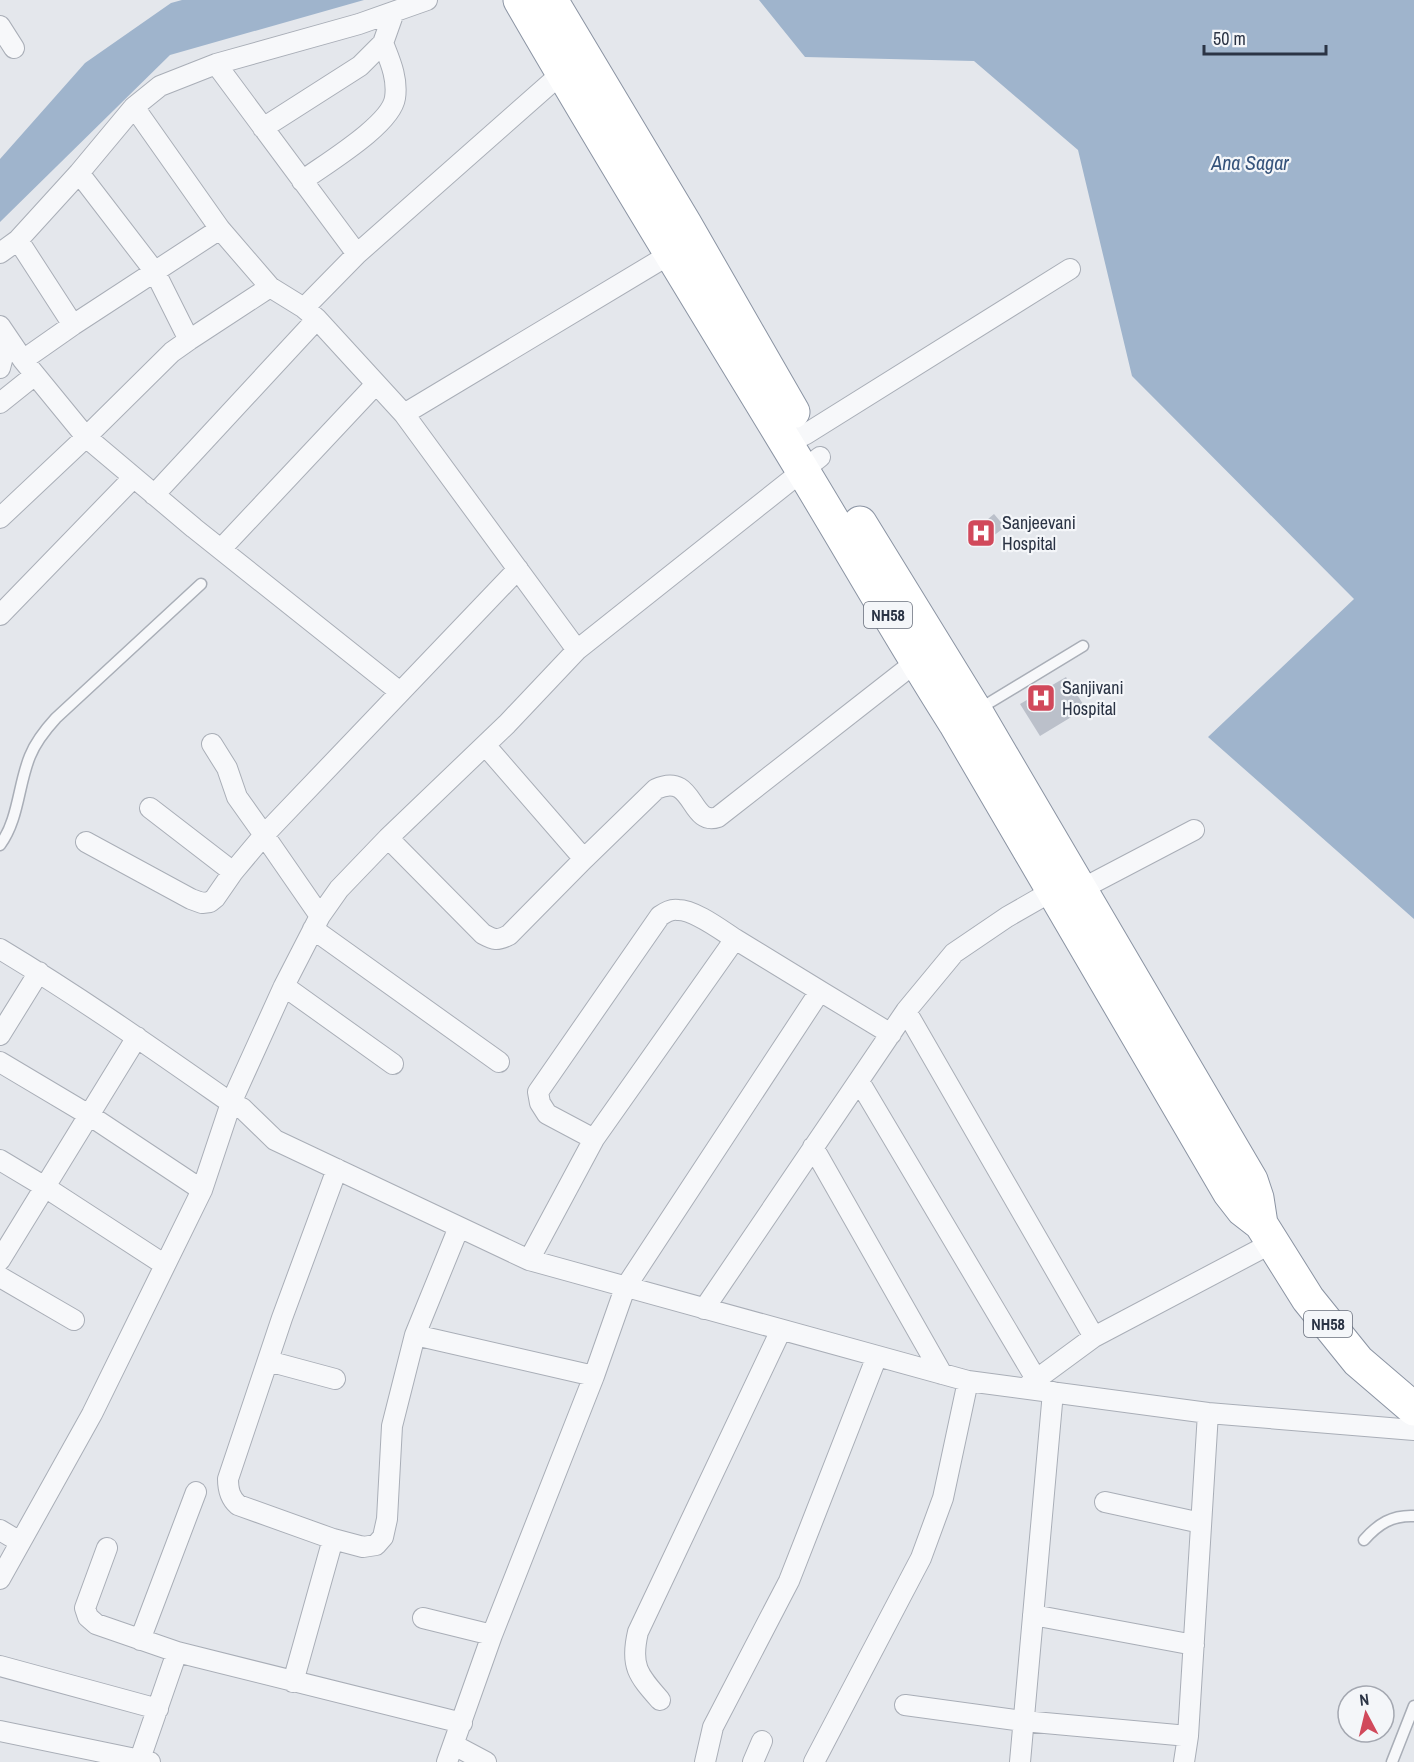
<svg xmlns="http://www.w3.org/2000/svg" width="1414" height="1762" font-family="'Archivo Narrow',sans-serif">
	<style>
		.water { fill: #9fb4cc }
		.building { fill: #bbc0ca }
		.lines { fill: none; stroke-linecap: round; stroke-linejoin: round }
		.service-casing { stroke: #a9aeb7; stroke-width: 13 }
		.minor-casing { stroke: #a9aeb7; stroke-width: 22 }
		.trunk-casing { stroke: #8b94a3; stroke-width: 35 }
		.service { stroke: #f7f8fa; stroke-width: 10 }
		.minor { stroke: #f7f8fa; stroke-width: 20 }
		.trunk { stroke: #fff; stroke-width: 33 }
		.labels { text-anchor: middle; stroke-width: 4.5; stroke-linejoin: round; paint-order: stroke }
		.shield { fill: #f4f6f9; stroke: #676e7b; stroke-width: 1.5 }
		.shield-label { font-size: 16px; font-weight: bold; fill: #2b3445 }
		.poi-label { font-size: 18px; fill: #2b3445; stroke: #f4f6f9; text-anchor: start }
		.water-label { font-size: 20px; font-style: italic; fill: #34527a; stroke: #f4f6f9 }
	</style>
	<rect width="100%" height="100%" fill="#e4e7ec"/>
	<path class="water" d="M182,0H364L170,55L0,222V159L85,63L171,3Z
		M759,0H1414V919L1208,737L1354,599L1132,376L1078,150L974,61L805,57Z"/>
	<path class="building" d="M994,514L1005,527L980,546L970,534Z
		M1066,677L1083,704L1070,712L1073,716L1040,736L1020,704Z"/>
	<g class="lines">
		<g class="service-casing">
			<path id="service" d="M979,709L1083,646
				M0,845C19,819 18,785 30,756C36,741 45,730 56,718L201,584
				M1364,1540C1378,1524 1392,1515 1414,1516
				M1392,1762L1414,1706"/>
		</g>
		<g class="minor-casing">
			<path id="minor" d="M0,26L14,48
				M216,64L357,254
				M562,73L357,254L304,308L317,319L404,414L672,253
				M134,107L220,229L270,287L304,308
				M263,128L360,66L383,43L394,12
				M302,181C325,164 391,125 395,98C398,78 390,61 383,43
				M18,240L73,325
				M0,253L18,240L79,173L134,107L160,86L216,64L359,24L427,0
				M0,326L23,360L86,437L194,528L400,692
				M189,340L270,287
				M23,360L73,325L220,229
				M0,368L8,338
				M0,403L35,375
				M404,414L577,650
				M786,444L806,434L1070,269
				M154,495L317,319
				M0,518L86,437L172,352L189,340L155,272L79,173
				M221,549L376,384
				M0,615L133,478
				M485,745L584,859L656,789C695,771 689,827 718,817L916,662
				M150,808L233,872
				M388,838L483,934C494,940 497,941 509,935L584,859
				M86,842L191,899L202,903L210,902L215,898L233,872L264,835L237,797L227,768L212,744
				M1072,894L1194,830
				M320,916L264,835L518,569
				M313,929L499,1062
				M0,949C80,997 155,1050 231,1103L242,1108L275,1140L529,1260L968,1381L1208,1413L1414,1430
				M284,986L393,1064
				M906,1011L954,953L1007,917L1061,886
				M0,1035L39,972
				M0,1062L89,1115L202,1190
				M859,1081L1036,1379
				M594,1139L547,1114L540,1103L538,1092L660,916C666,912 671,909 678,910C695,910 721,930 735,939
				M813,1147L942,1374
				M0,1160L45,1187L165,1265
				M337,1169L282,1318L228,1479C228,1490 230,1498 238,1505L333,1539L363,1547L376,1545L383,1537L387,1519L392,1426L415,1335L459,1227
				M0,1260L137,1037
				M529,1260L594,1139L735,939L820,991
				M0,1277L74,1320
				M704,1309L906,1011L1094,1337L1272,1243
				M415,1335L594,1376
				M268,1361L335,1379
				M1026,1387L1094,1337
				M1105,1502L1201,1523
				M0,1530L20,1542
				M107,1548L85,1608L88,1617L96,1624L177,1652L462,1723
				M0,1579L92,1414L202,1190L231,1103L284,986L320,916L339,889L388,838L507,724L577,650L820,457
				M1033,1615L1194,1645
				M423,1618L492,1635
				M140,1640L196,1492
				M0,1666L158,1709
				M293,1682L333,1539
				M660,1700C638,1675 630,1666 638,1632L781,1330
				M905,1705L1023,1721L1188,1736
				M0,1731L150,1762
				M454,1745L486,1762
				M140,1759L177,1652
				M447,1762L492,1635L594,1376L625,1288L820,991L891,1034
				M705,1762L713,1727L789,1581L877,1356
				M753,1762L762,1741
				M814,1762L921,1558L943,1498L968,1381
				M1020,1762L1053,1392
				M1184,1762L1188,1736L1208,1413"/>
		</g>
		<g class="trunk-casing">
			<path id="trunk" d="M520,0C611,158 708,314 803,471C854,555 902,640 955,723L1229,1192L1243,1210L1261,1224L1308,1299L1358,1361L1414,1409
				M551,0L685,224L793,412
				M860,523L975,710L1251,1180L1257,1198L1261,1224"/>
		</g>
		<use href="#service" class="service"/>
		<use href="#minor" class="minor"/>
		<use href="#trunk" class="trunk"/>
	</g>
	<defs>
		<g id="hospital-square" transform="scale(1.5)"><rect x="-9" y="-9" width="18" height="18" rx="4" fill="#d1495b" stroke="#f4f6f9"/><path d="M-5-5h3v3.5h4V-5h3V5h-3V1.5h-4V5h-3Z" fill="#fff"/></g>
	</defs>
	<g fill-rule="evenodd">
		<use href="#hospital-square" x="981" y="533"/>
		<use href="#hospital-square" x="1041" y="698"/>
	</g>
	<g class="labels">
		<g class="shield">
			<rect x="864" y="602" width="48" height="26" rx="4.5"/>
			<rect x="1304" y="1311" width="48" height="26" rx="4.5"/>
		</g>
		<g class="shield-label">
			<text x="888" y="621">NH58</text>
			<text x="1328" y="1330">NH58</text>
		</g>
		<g class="poi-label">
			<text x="1002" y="529">Sanjeevani<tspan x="1002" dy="21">Hospital</tspan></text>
			<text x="1062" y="694">Sanjivani<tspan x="1062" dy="21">Hospital</tspan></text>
		</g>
		<g class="water-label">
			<text x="1250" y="170">Ana Sagar</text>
		</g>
	</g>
	<g transform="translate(1366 1714) rotate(353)"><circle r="28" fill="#f4f6f9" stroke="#a4a8b1" stroke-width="1.5"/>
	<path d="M0-4.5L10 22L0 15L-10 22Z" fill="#d1495b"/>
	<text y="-9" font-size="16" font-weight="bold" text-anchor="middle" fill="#2b3445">N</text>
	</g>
	<path d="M1204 45v9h122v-9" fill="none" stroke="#2b3445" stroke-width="3"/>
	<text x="1213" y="45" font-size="18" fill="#2b3445" stroke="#f4f6f9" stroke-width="4.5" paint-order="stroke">50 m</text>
</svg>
